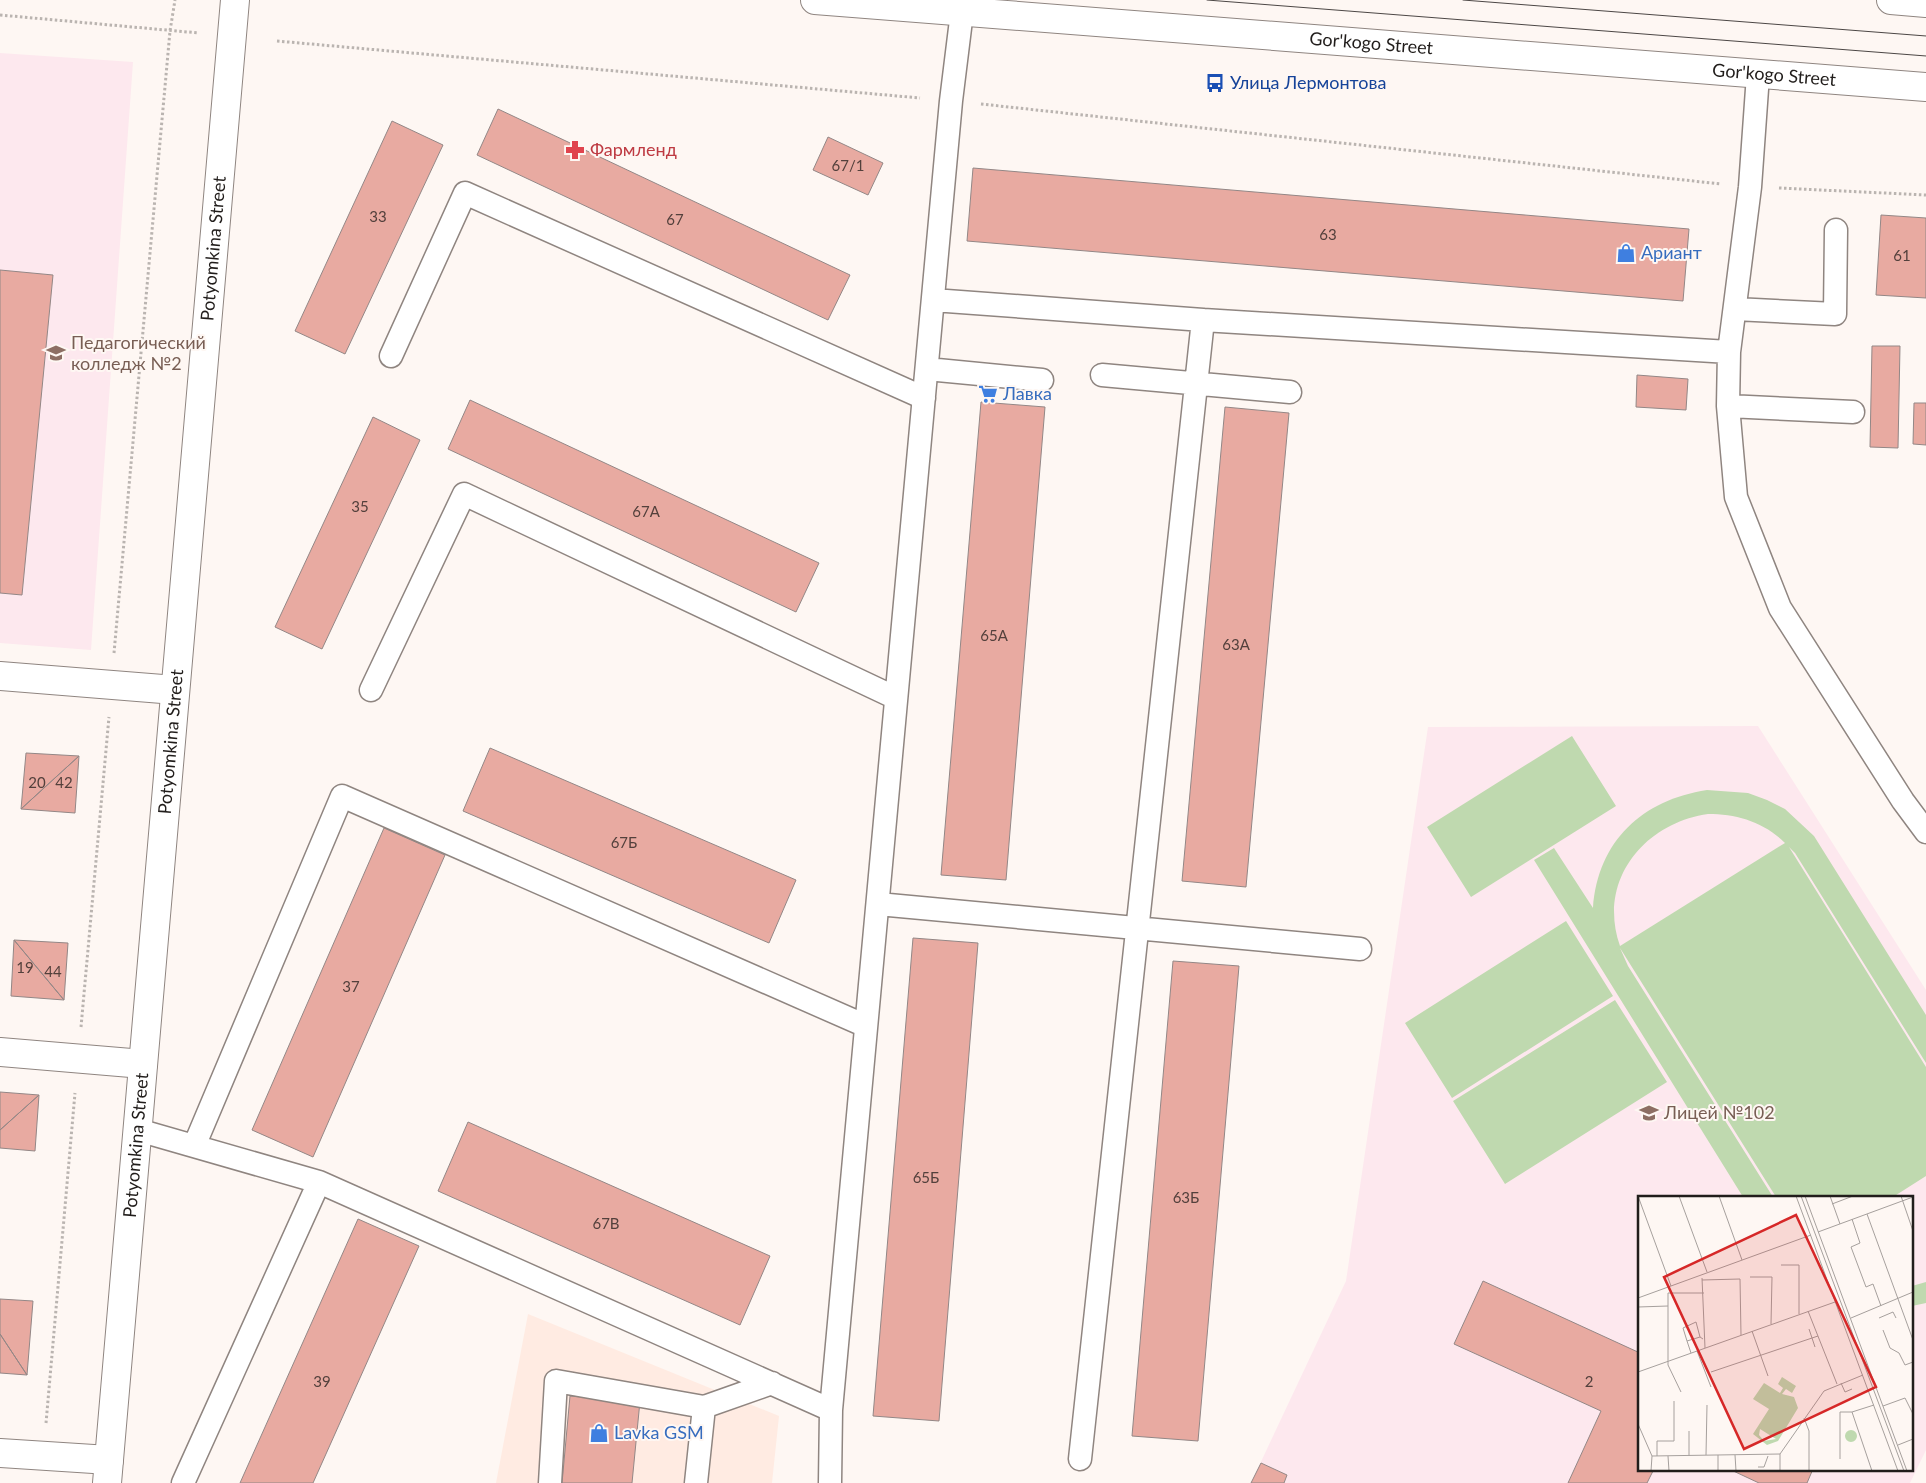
<svg xmlns="http://www.w3.org/2000/svg" width="1926" height="1483" font-family="Lato,sans-serif">
	<style>
		.built { fill: #ffebe2 }
		.education { fill: #fde8ee; fill-rule: evenodd }
		.green { fill: #bfd9af; fill-rule: evenodd }
		.building { fill: #e8aaa1; stroke: #938786 }
		.lines { fill: none; stroke-linecap: round; stroke-linejoin: round }
		.lane-casing { stroke: #8f8580; stroke-width: 25 }
		.street-casing { stroke: #8f8580; stroke-width: 30 }
		.secondary-casing { stroke: #8f8580; stroke-width: 30 }
		.path { stroke: #bab4b0; stroke-width: 3; stroke-dasharray: 2.5 2.5; stroke-linecap: butt }
		.lane { stroke: #fff; stroke-width: 22 }
		.street { stroke: #fff; stroke-width: 28 }
		.secondary { stroke: #fff; stroke-width: 28 }
		.tram { stroke: #4c4745; stroke-width: 1 }
		.labels { text-anchor: middle; stroke-width: 4; stroke-linejoin: round; paint-order: stroke }
		.number-label { font-size: 15px; fill: #53403c }
		.street-label { font-size: 18px; fill: #211d1b; stroke: #fef7f3 }
		.transit-label { font-size: 18px; fill: #164399; stroke: #fef7f3; text-anchor: start }
		.health-label { font-size: 18px; fill: #be3a42; stroke: #fef7f3; text-anchor: start }
		.shop-label { font-size: 18px; fill: #366cbe; stroke: #fef7f3; text-anchor: start }
		.education-label { font-size: 18px; fill: #785e54; stroke: #fef7f3; text-anchor: start }
		.inset-road { fill: none; stroke: #a6a09d; stroke-width: 1 }
		.view { fill: #d62828; fill-opacity: 0.15; stroke: #d62828; stroke-width: 2.5 }
		.inset-edge { fill: none; stroke: #211d1b; stroke-width: 2.5 }
	</style>
	<rect width="100%" height="100%" fill="#fef7f3"/>
	<path class="built" d="M528,1314L779,1416L772,1483H496Z"/>
	<path class="education" d="M0,53L133,62L91,650L0,643Z
		M1758,726L1926,990V1450L1910,1483H1251L1346,1281L1428,727ZM1640,1197H1912V1469H1640Z"/>
	<path class="green" d="M1572,736L1616,806L1471,897L1427,827Z
		M1707,790L1748,793L1767,800L1785,809L1814,836L1926,1015V1063L1795,853L1789,847L1926,1067V1176L1893,1197H1776L1620,948L1628,966L1773,1197H1743L1534,860L1554,848L1593,908C1598,841 1642,800 1707,790ZM1708,814C1737,814 1764,822 1785,843L1620,946C1597,881 1644,823 1708,814Z
		M1566,921L1613,996L1452,1098L1405,1023Z
		M1615,1000L1667,1082L1505,1184L1453,1101Z
		M1926,1282V1303L1912,1306V1286Z"/>
	<path class="building" d="M498,109L850,275L828,320L477,155Z
		M392,121L443,145L345,354L295,331Z
		M828,137L883,163L868,195L813,170Z
		M973,168L1689,229L1683,301L967,241Z
		M1881,215L1926,218V298L1876,295Z
		M0,270L53,275L22,595L0,593Z
		M1872,346H1900L1898,448L1870,447Z
		M1637,375L1688,379L1686,410L1636,407Z
		M470,400L819,563L796,612L448,449Z
		M981,402L1045,407L1006,880L941,875Z
		M1914,403H1926V445L1913,444Z
		M1225,407L1289,413L1246,887L1182,881Z
		M373,417L420,440L322,649L275,627Z
		M490,748L796,880L769,943L463,811Z
		M26,753L79,756L21,809Z
		M79,756L75,813L21,809Z
		M384,828L445,855L313,1157L252,1130Z
		M913,938L978,943L939,1421L873,1416Z
		M14,940L68,943L64,1000Z
		M14,940L64,1000L11,996Z
		M1173,961L1239,966L1198,1441L1132,1436Z
		M0,1092L39,1095L0,1130Z
		M39,1095L35,1151L0,1148V1130Z
		M468,1122L770,1256L740,1325L438,1191Z
		M358,1219L419,1246L313,1483H240Z
		M1483,1281L1640,1353V1469H1654L1647,1483H1568L1601,1411L1454,1344Z
		M0,1299L33,1301L27,1375L0,1334Z
		M0,1334L27,1375L0,1373Z
		M570,1396L640,1401L632,1483H562Z
		M1261,1463L1287,1475L1284,1483H1251Z
		M1729,1469H1813L1807,1483H1759Z"/>
	<g class="lines">
		<g class="lane-casing">
			<path id="lane" d="M1758,75L1750,187L1729,352L1728,406L1736,497L1780,608L1903,801L1926,832
				M933,300L1203,320L1729,352
				M1735,309L1835,314L1836,230
				M391,356L465,193L924,398
				M927,369L1042,380
				M1102,375L1290,392
				M1728,406L1853,412
				M371,690L464,494L896,698
				M878,904L1360,949
				M138,1130L319,1182L831,1410
				M195,1144L342,796L866,1026
				M1080,1459L1203,320
				M183,1483L319,1182
				M550,1483L556,1381L704,1407
				M696,1483L704,1407L772,1383
				M830,1483L831,1410L951,101L962,12"/>
		</g>
		<g class="street-casing">
			<path id="street" d="M0,676L175,690
				M0,1052L143,1064
				M0,1453L109,1460"/>
		</g>
		<g class="secondary-casing">
			<g id="secondary">
				<path id="s1" d="M815,0L1926,87"/>
				<path d="M1891,0L1926,3"/>
				<path id="s2" d="M107,1483L235,0"/>
			</g>
		</g>
		<path class="path" d="M0,15L199,33
			M277,41L920,98
			M981,104L1721,184
			M1779,188L1926,195
			M114,653L170,31L175,0
			M81,1027L109,717
			M46,1423L75,1093"/>
		<use href="#lane" class="lane"/>
		<use href="#street" class="street"/>
		<use href="#secondary" class="secondary"/>
		<path class="tram" d="M1207,0L1926,56
			M1463,0L1926,36"/>
	</g>
	<defs>
		<g id="bus-bare" transform="scale(1.5)"><path d="M-5-6H5V4H4V6H2V4H-2V6H-4V4H-5ZM-3.5-4V0h7V-4ZM-3.5 1.2v1.5H-2V1.2ZM2 1.2v1.5H3.5V1.2Z" fill="#1a4fb4" stroke="#fef7f3" stroke-width="2.5" paint-order="stroke"/></g>
		<g id="pharmacy-bare" transform="scale(1.5)"><path d="M-2-6h4v4h4v4h-4v4h-4v-4h-4v-4h4Z" fill="#e0444e" stroke="#fef7f3" stroke-width="2.5" paint-order="stroke"/></g>
		<g id="shop-bare" transform="scale(1.5)"><path d="M-5-2.5h2.3a2.7 3.5 0 0 1 5.4 0H5L5.5 6h-11ZM-1.5-2.5h3a1.5 2.3 0 0 0-3 0Z" fill="#3f7fe0" stroke="#fef7f3" stroke-width="2.5" paint-order="stroke"/></g>
		<g id="university-bare" transform="scale(1.5)"><path d="M0-5L7-2L0 1L-7-2ZM-4 1L0 2.5L4 1V4Q0 6-4 4Z" fill="#8d6e63" stroke="#fef7f3" stroke-width="2.5" paint-order="stroke"/></g>
		<g id="supermarket-bare" transform="scale(1.5)"><path d="M-6-5.5h2.5l.6 2H6L4.5 2H-2.5L-4.4-4H-6ZM-1.5 3.2a1.3 1.3 0 1 0 .1 0ZM3 3.2a1.3 1.3 0 1 0 .1 0Z" fill="#3f7fe0" stroke="#fef7f3" stroke-width="2.5" paint-order="stroke"/></g>
		<g id="school-bare" transform="scale(1.5)"><path d="M0-5L7-2L0 1L-7-2ZM-4 1L0 2.5L4 1V4Q0 6-4 4Z" fill="#8d6e63" stroke="#fef7f3" stroke-width="2.5" paint-order="stroke"/></g>
	</defs>
	<g fill-rule="evenodd">
		<use href="#bus-bare" x="1215" y="83"/>
		<use href="#pharmacy-bare" x="575" y="150"/>
		<use href="#shop-bare" x="1626" y="253"/>
		<use href="#university-bare" x="56" y="353"/>
		<use href="#supermarket-bare" x="988" y="394"/>
		<use href="#school-bare" x="1649" y="1113"/>
		<use href="#shop-bare" x="599" y="1433"/>
	</g>
	<g class="labels">
		<g class="number-label">
			<text x="848" y="171">67/1</text>
			<text x="378" y="222">33</text>
			<text x="675" y="225">67</text>
			<text x="1328" y="240">63</text>
			<text x="1902" y="261">61</text>
			<text x="360" y="512">35</text>
			<text x="646" y="517">67А</text>
			<text x="994" y="641">65А</text>
			<text x="1236" y="650">63А</text>
			<text x="37" y="788">20</text>
			<text x="64" y="788">42</text>
			<text x="624" y="848">67Б</text>
			<text x="25" y="973">19</text>
			<text x="53" y="977">44</text>
			<text x="351" y="992">37</text>
			<text x="926" y="1183">65Б</text>
			<text x="1186" y="1203">63Б</text>
			<text x="606" y="1229">67В</text>
			<text x="322" y="1387">39</text>
			<text x="1589" y="1387">2</text>
		</g>
		<g class="street-label">
			<text dy="6" stroke="none"><textPath href="#s1" startOffset="558">Gor'kogo Street</textPath></text>
			<text dy="6" stroke="none"><textPath href="#s1" startOffset="962">Gor'kogo Street</textPath></text>
			<text dy="6" stroke="none"><textPath href="#s2" startOffset="1239">Potyomkina Street</textPath></text>
			<text dy="6" stroke="none"><textPath href="#s2" startOffset="744">Potyomkina Street</textPath></text>
			<text dy="6" stroke="none"><textPath href="#s2" startOffset="339">Potyomkina Street</textPath></text>
		</g>
		<g class="transit-label">
			<text x="1230" y="89">Улица Лермонтова</text>
		</g>
		<g class="health-label">
			<text x="590" y="156">Фармленд</text>
		</g>
		<g class="shop-label">
			<text x="1641" y="259">Ариант</text>
			<text x="1003" y="400">Лавка</text>
			<text x="614" y="1439">Lavka GSM</text>
		</g>
		<g class="education-label">
			<text x="71" y="349">Педагогический<tspan x="71" dy="21">колледж №2</tspan></text>
			<text x="1664" y="1119">Лицей №102</text>
		</g>
	</g>
	<g transform="translate(1638 1196)">
		<rect width="275" height="275" fill="#fef7f3"/>
		<path d="M144,181L158,190L154,197L148,193L144,198L156,201L160,212L140,245L129,249L115,238L131,213L115,203L126,187L142,197L145,192L140,188ZM122,233L138,243L126,245L121,239ZM207 240a6 6 0 1 1 12 0a6 6 0 1 1-12 0Z" fill="#bfd9af" fill-rule="evenodd"/>
		<path class="inset-road" d="M0,0L33,90M41,0L69,76M81,0L104,64M158,0L260,275M163,0L266,275M167,0L269,275M192,0L202,28M263,0L275,35M194,8L215,0M229,18L275,144M214,23L222,47L213,51L228,91L235,88L243,110M180,36L275,1M143,69H161V118M112,81H134L133,128M64,82L67,152M64,84L102,83L103,139M0,102L173,39M0,111L30,110M170,115L199,188M213,122L275,96M241,122L255,116L258,122M171,133L177,151M245,134L252,152L261,157L267,169L275,166M114,135L130,180M49,145L45,132L58,126L62,141M59,155L73,191M53,157L49,145L62,141L65,143M0,176L197,106M73,176L180,140M203,187L207,196L214,193M43,196L30,169V97H66M245,210L267,202L275,218M214,216L234,275M166,222L171,235V275M0,228L14,260L142,258L186,195L225,179M260,249L275,243M142,258V275M68,259L69,209M80,259V275M97,259L98,275M19,260V245H36V205M30,260L31,275M51,260V235M202,263V216H214L236,209M120,271H126L130,260M13,275L14,260"/>
		<path class="view" d="M158,19L238,191L106,253L26,81Z"/>
		<rect width="275" height="275" class="inset-edge"/>
	</g>
</svg>
